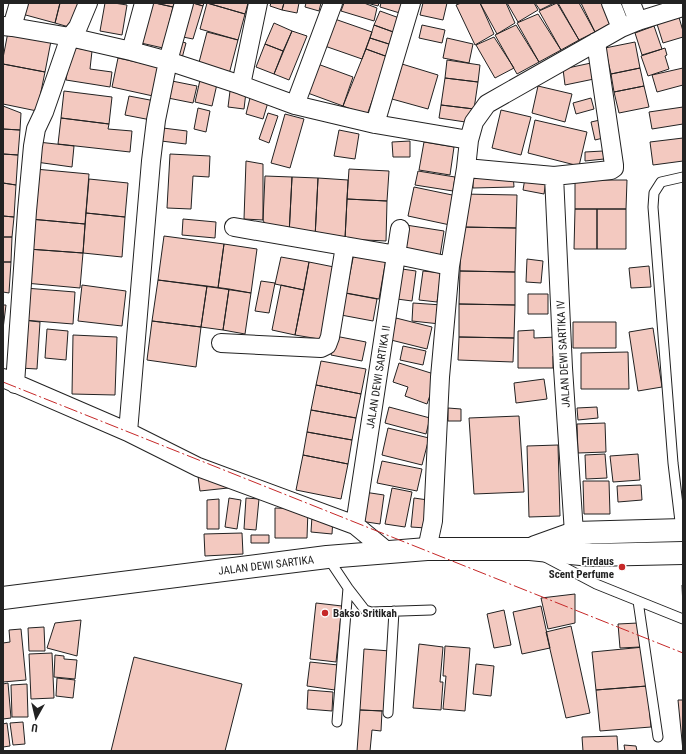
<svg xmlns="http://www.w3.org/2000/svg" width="686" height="754" font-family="'Roboto Condensed',sans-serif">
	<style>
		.building { fill: #f3c9c0; stroke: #222 }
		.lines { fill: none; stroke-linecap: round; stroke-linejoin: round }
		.lane-casing { stroke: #222; stroke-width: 11 }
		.street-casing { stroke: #222; stroke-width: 20 }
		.primary-casing { stroke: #222; stroke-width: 24 }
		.lane { stroke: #fff; stroke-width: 9 }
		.street { stroke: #fff; stroke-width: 18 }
		.primary { stroke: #fff; stroke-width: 22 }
		.power { stroke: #c62828; stroke-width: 1; stroke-dasharray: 14 3 2 3; stroke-linecap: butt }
		.poi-dot { fill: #c62828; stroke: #fff; stroke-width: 1.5 }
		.labels { text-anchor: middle; stroke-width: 3; stroke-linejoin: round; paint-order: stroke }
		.street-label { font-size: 11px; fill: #222; stroke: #fff }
		.poi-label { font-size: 11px; font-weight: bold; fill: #222; stroke: #fff; text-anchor: end }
	</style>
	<rect width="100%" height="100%" fill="#fff"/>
	<path class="building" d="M24,3H60L55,23L22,14Z
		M60,3H84L76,29L55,23Z
		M105,3H114L127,5L122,35L100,31Z
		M151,3H155L173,7L163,48L141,43Z
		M155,3H174L173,7Z
		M186,3H193L203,6L193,39L178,36Z
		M193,3H204L203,6Z
		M207,3H248L245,14Z
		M207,3L245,14L238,40L200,29Z
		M271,3H284L282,10L270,6Z
		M284,3H299L297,13L282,10Z
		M306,3H321L319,11L305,7Z
		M344,3H364L377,8L374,21L341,11Z
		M367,3H379L378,6Z
		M381,3H407L403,14L380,7Z
		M423,3H447L443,20L420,15Z
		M461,3H480L494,34L475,45L456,5Z
		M480,3H506L515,23L497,34Z
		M507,3H534L538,10L518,22Z
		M535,3H554L540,10Z
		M557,3L579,40L561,50L539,11Z
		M558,3H579L595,32L579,40Z
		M581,3H605L615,21L595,32Z
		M380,11L402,19L396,33L374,25Z
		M538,14L561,50L539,62L517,23Z
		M678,14L683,31V37L663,43L656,21Z
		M329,17L372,32L362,59L319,44Z
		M274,23L292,31L283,51L265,44Z
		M374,25L396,33L392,45L370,38Z
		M422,25L445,30L442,43L419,38Z
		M516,25L539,62L517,74L495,35Z
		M654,26L662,49L642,55L635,33Z
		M292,31L307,36L289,80L274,74Z
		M8,32L51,41L45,72L3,64V58Z
		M207,32L238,40L228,78L197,70Z
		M494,37L514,68L495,78L476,45Z
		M370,38L392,45L388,57L366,49Z
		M447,38L473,44L469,63L443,58Z
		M176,40L186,43L181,62L171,59Z
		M635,42L640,68L611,74L605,48Z
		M265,44L283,51L274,74L256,67Z
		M71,47L92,51L90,69L112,72L110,87L66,80Z
		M665,48L667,55L665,56L669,69L648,76L641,56Z
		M366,49L388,57L367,115L343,106Z
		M118,58L159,67L153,96L112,87Z
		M447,60L480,65L478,82L445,78Z
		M315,63L353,77L343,106L305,92Z
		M591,63L594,79L565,85L563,69Z
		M3,64L45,72L37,111L3,104Z
		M402,64L438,75L428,109L392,99Z
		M640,68L644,86L614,92L611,74Z
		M683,68V85L657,92L652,75Z
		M445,78L478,82L474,109L441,105Z
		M200,80L217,84L212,106L195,102Z
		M172,81L197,86L193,103L168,98Z
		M538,86L572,94L565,122L532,113Z
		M644,86L649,107L619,113L614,92Z
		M64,91L112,97L109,124L61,118Z
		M230,91L246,92L244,109L228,107Z
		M251,94L269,99L263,119L246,114Z
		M129,96L155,101L151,120L125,115Z
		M591,98L594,109L576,114L573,103Z
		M441,105L474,109L472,123L439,118Z
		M3,106L21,113L20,130L3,129Z
		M683,107V124L652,129L649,112Z
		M198,108L210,111L206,132L194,129Z
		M501,110L531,117L521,155L492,148Z
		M268,113L278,116L269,143L259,139Z
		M285,114L304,119L290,168L271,163Z
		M61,118L109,124L108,129L132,131L130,152L58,144Z
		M535,120L587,132L579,166L528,153Z
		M600,120L603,138L595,140L591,122Z
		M163,128L187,131L186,144L161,141Z
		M3,129L20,130L18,155L3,154Z
		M339,130L359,134L355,159L334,156Z
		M683,138V161L653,165L650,142Z
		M410,141V157H393L392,142Z
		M38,142L74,146L72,167L36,162Z
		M424,142L454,147L450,175L419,170Z
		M603,151L604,159L585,161V152Z
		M3,154L18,155L16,185L3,183Z
		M170,154L210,156L209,177L193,176L191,209L167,208Z
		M246,161L263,164V220L244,219Z
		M35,169L89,174L85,224L30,219Z
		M349,169L389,171L387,201L347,199Z
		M418,171L455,177L453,191L415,185Z
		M513,174L514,187L473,188V175Z
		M265,176L292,177L289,235L268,230L263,220Z
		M292,177L318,178L315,238L289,235Z
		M318,178L348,180L345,239L315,238Z
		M525,178L546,181L544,194L523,190Z
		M89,179L128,183L125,217L86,213Z
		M575,180H627L626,209H575Z
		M3,183L16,185L14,217L3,216Z
		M414,187L457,196L450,225L408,216Z
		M462,194L517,195L516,228L461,227Z
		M347,199L387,201L386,241L345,239Z
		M575,209H597V249H574Z
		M597,209H626V249H597Z
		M86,213L125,217L122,257L83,253Z
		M3,216L14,217L12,237H3Z
		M30,219L85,224L83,253L28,249Z
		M183,219L216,222L215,238L182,235Z
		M406,225L444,231L440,256L402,250Z
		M461,227L516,228L515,272L460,271Z
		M164,236L224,244L218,288L158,280Z
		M3,237H12L11,262H3Z
		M224,244L257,249L251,293L218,288Z
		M28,249L83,253L80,288L25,283Z
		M354,253L386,259L379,299L346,293Z
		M281,257L309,262L304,290L275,284Z
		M527,259L543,261L541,283L526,282Z
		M3,262H11L9,293L3,292Z
		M309,262L339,268L325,340L295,335Z
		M649,266L651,287L631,288L629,268Z
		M402,269L416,271L412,301L397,299Z
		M423,271L441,273L437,302L419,300Z
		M460,271L515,272V305L459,304Z
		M158,280L207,286L201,327L152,321Z
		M261,281L275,283L269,313L255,311Z
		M82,285L126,291L122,326L78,321Z
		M281,285L304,290L295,335L272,330Z
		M207,286L229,289L223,330L201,327Z
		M25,288L75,292L73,324L23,320Z
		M229,289L251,293L245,334L223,330Z
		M345,293L377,299L373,321L341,315Z
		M528,294H548V314H528Z
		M413,303L442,305L440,324L412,321Z
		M459,304L515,305L514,338L459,337Z
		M3,305H6L3,329Z
		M396,318L432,327L427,349L391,340Z
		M23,320L40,322L37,369L20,368Z
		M152,321L201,327L196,367L147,360Z
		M573,322H616V348H573Z
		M653,328L662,387L638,391L629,332Z
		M47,329L68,331L66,360L45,358Z
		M534,330V338L557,337V356H553V368H518V331Z
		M73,335L117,337L115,395L72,394Z
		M335,336L366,342L362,361L331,355Z
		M459,337L514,338L513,362L458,360Z
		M403,346L426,351L423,365L400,360Z
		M628,352L629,389H581V353Z
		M321,361L366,369L361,394L316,385Z
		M399,363L437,375L427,404L405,396L408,387L393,382Z
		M544,379L547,399L516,403L514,383Z
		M316,385L361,394L356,418L311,410Z
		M389,407L430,418L426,434L385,423Z
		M597,407L598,418L578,420L577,408Z
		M448,408L461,409V421H448Z
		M311,410L356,418L352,440L307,432Z
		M519,416L524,492L474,494L469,418Z
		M605,423L606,452L578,453L577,424Z
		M388,428L429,438L422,465L382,455Z
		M307,432L352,440L348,464L303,455Z
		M558,445L560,516L529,517L527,446Z
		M605,454L607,478L586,479L585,455Z
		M638,454L640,480L613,482L610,456Z
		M303,455L348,464L341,499L296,490Z
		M382,461L422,469L417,491L377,483Z
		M227,473L228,488L200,491L198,476Z
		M583,481H609L610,514H584Z
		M641,485L642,500L618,502L617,486Z
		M392,488L412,492L405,527L385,524Z
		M364,492L384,495L380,524L360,521Z
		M229,498L241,500L237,529L225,527Z
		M246,498L259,499L256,530L244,529Z
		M414,498L428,500L426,528L411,527Z
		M219,499V529H207V500Z
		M275,508L308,509L307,538H275Z
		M312,516L333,518L332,534L311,532Z
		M242,533L243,554L205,556L204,534Z
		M251,535H269V543H251Z
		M683,584V607L682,585Z
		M575,594V623L548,629L541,598Z
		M316,603L342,606L336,662L310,659Z
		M541,606L550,648L522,654L513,612Z
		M504,610L511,645L494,648L487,614Z
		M81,620L77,656L47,648L55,623Z
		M638,623L640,647L620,648L618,624Z
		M571,626L590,713L566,718L546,632Z
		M44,627L45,651H29L28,628Z
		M21,629L26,680L3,682V643L10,642L9,630Z
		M419,644L443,647L440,682H443L441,710L413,708Z
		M445,646L470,648L465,711L443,709L446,676H443Z
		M644,647L647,686L596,690L592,652Z
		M364,649L390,651L385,711L360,710Z
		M52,653L54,698L31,699L29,654Z
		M55,655L64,656V659L77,660L75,679L54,677Z
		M134,657L242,684L225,751H111Z
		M310,662L338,665L335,690L307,686Z
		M476,664L494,666L491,696L473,694Z
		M57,678L75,680L73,698L56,696Z
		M8,683L11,718L3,719V684Z
		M27,684L28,717H12L11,685Z
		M647,686L651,727L600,731L596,690Z
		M308,690L333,692L332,711L307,709Z
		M678,700H683V751Z
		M360,710L382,711L381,731L372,730L370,751H357Z
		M23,722L25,744L13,745L10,723Z
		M7,723L10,746L3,747V724Z
		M617,736L618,751H583L582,737Z
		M624,745L636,746L637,751H625Z"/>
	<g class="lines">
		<g class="lane-casing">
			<path id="lane" d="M681,530L673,463L653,207L654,193L661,182L683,177
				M545,557L596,584L683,619
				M328,558L348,588L365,610L371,612L431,610
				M638,601L658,737
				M388,713L394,611
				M337,722L348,588"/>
		</g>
		<g class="street-casing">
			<path id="street" d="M611,3L621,28
				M631,3L638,21
				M3,26L12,27L70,37L131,51L168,61L241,85L295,105L375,124L469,140
				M12,27L19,3
				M131,51L144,3
				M241,85L258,3
				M295,105L333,3
				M375,124L411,3
				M466,168L554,176L611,170L614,168V165L596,42
				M554,176L563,368L574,533
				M234,227L397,255L450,266
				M221,343L321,348L327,345L330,337L345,246
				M3,378L128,432L198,467L355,525L389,553
				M15,384L27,211L33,146L36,129L44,112L70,37L78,27L88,3
				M128,432L151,161L156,120L168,61L184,3
				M355,525L400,229
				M427,549L433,521L440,377L450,266L466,168L469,140L474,122L487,104L621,28L638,21L683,7"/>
		</g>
		<g class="primary-casing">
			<path id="primary" d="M535,547L574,533L683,530
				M3,598L327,557L427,549H530L591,555L683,553"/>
		</g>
		<use href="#lane" class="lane"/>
		<use href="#street" class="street"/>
		<use href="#primary" class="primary"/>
		<path class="power" d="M3,382L683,653"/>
	</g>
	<g class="poi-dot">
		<circle cx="622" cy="567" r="4"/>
		<circle cx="325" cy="613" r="4"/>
	</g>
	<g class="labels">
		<g class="street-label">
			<text transform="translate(563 354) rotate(-93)" y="4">JALAN DEWI SARTIKA IV</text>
			<text transform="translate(378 377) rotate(-81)" y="4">JALAN DEWI SARTIKA II</text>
			<text transform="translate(266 565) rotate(-7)" y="4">JALAN DEWI SARTIKA</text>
		</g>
		<g class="poi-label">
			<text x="614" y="565">Firdaus<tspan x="614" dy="13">Scent Perfume</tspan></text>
			<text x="333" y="617" text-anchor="start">Bakso Sritikah</text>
		</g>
	</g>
	<rect width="686" height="754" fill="none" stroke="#222222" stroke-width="8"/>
	<g transform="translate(36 718) rotate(188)" stroke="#ffffff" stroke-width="3" paint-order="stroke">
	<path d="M0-3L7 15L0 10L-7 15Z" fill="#222222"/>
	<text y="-6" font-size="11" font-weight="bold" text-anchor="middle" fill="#222222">U</text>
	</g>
</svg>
